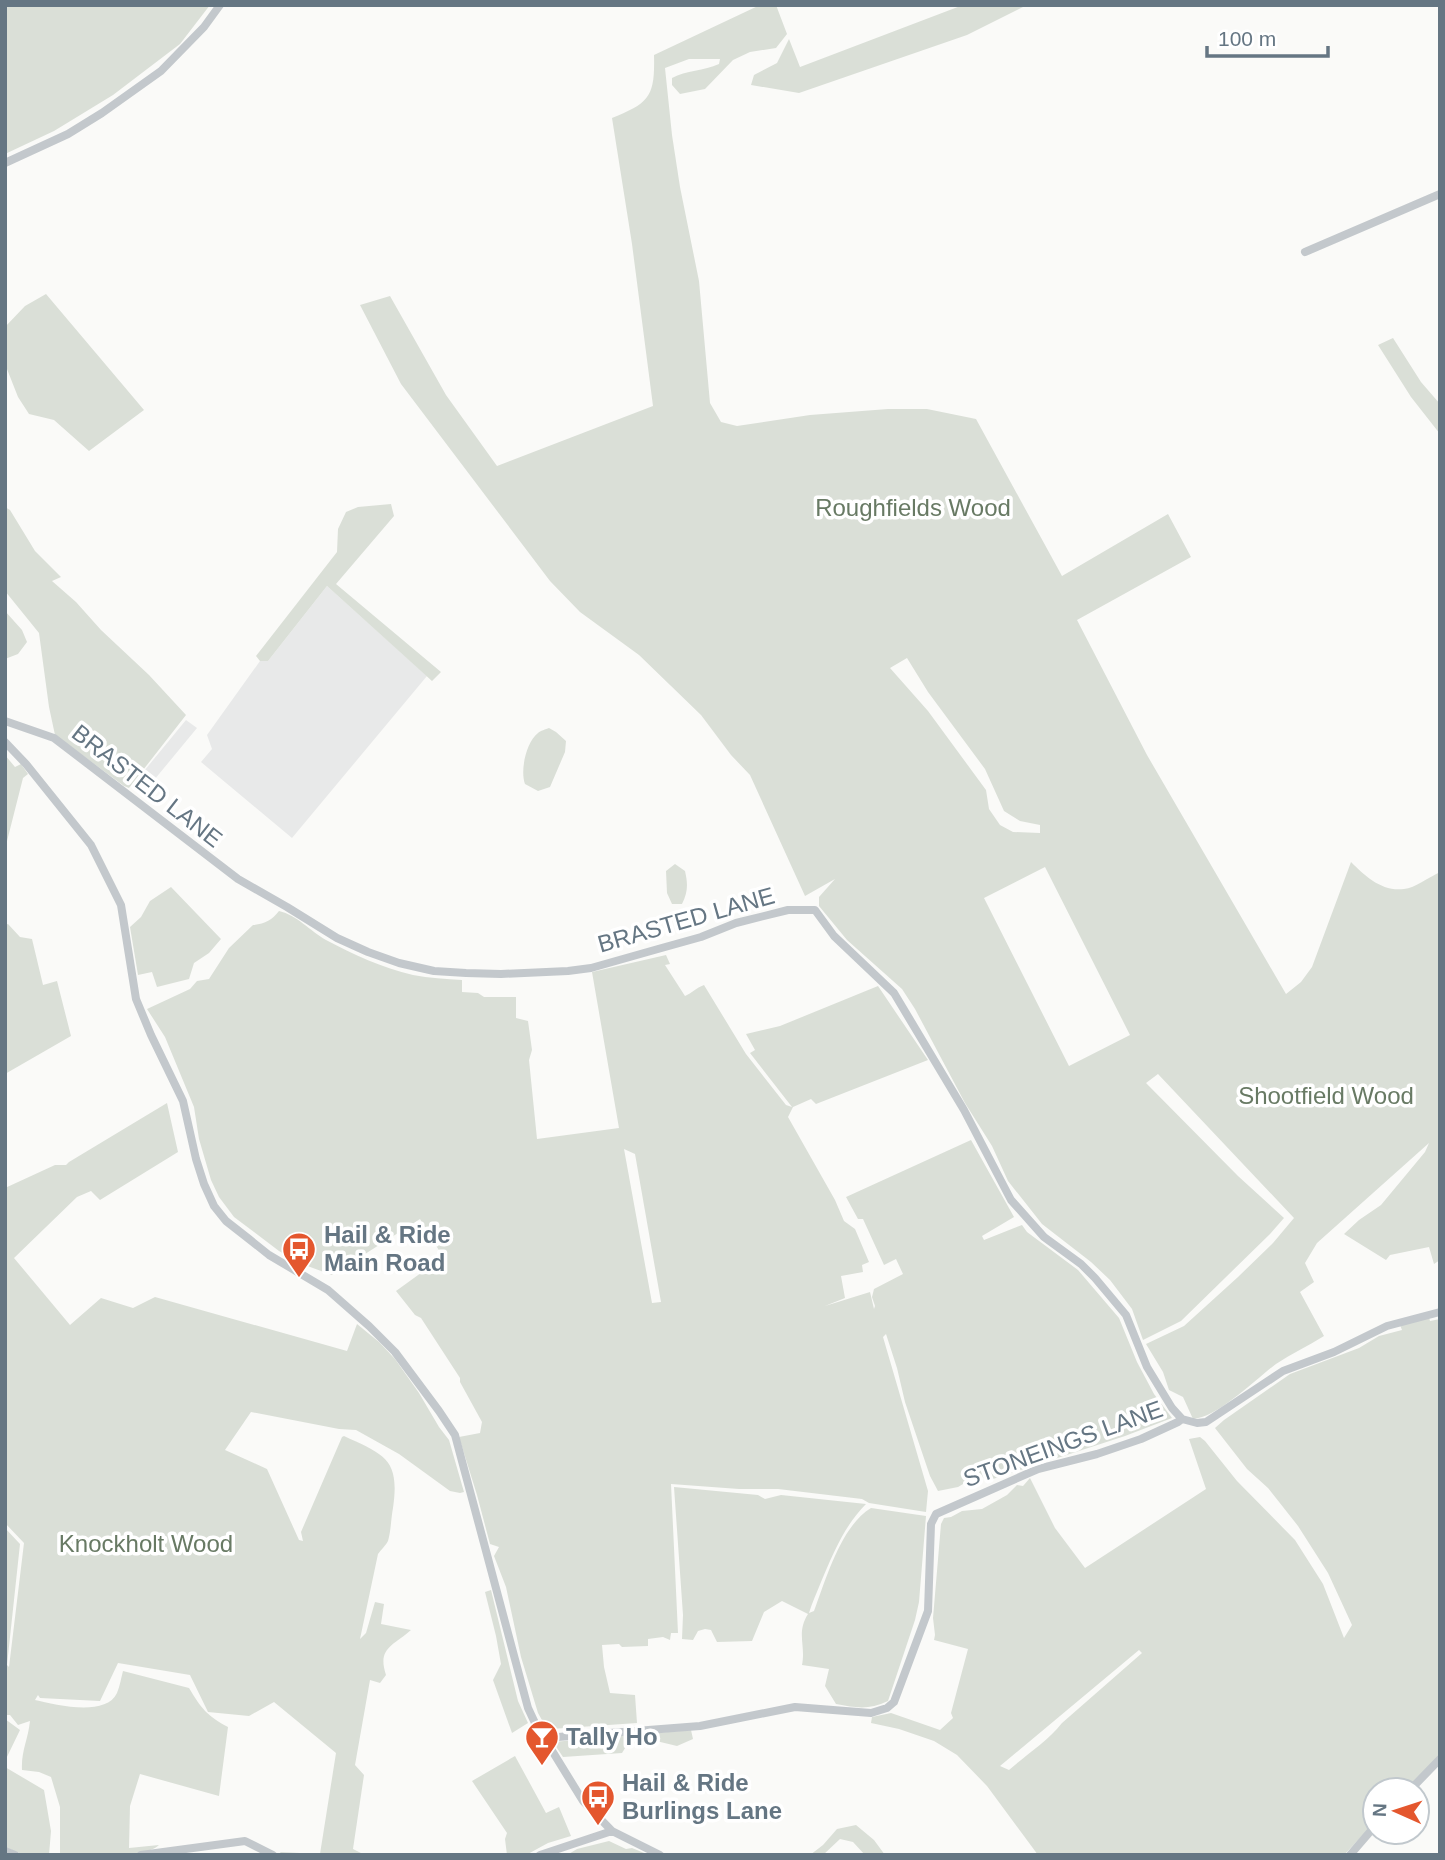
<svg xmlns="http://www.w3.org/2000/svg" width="1445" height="1860" font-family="Helvetica,sans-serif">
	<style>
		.built { fill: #e8e9e9 }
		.green { fill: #dadfd7; fill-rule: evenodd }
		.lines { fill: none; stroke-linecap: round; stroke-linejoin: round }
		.minor { stroke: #c3c8cc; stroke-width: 8 }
		.labels { text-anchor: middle; stroke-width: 7; stroke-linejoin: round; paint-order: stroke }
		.park-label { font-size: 24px; fill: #687a64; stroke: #fff }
		.street-label { font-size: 24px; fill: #657683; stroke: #fff }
		.poi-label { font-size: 24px; font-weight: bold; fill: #657683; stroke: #fff; text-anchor: start }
	</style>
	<rect width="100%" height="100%" fill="#fafaf8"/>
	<path class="built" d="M327,586L427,676L292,838L201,762L212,749L207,735L260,661H268Z
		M186,720L197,728L145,791L135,782Z"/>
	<path class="green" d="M5,5H210L180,44L113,95L54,131L5,154Z
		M760,5H776L787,34L776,48L750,52L733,60L705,89L680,94L672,85V78C686,70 704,71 719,64L720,59H689L665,68L672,135L680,187L699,281L710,403L721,422L737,426L810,415L888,409H927L976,419L1062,576L1168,514L1191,557L1077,620L1147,755L1286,994L1301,982L1312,967L1351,862C1365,876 1382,892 1404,889C1415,888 1429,877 1440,872V1260L1434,1264L1429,1247L1390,1255L1386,1260L1344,1234L1359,1220L1381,1205L1425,1152L1429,1143L1317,1243L1305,1263L1314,1282L1300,1292L1324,1336C1308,1346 1291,1354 1276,1364C1256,1379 1217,1418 1193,1419L1183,1397L1169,1390L1163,1372L1146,1344L1184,1326L1238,1277L1273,1243L1294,1218L1158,1074L1146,1083L1238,1176L1284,1218L1270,1234L1181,1321L1143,1340L1132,1309L1110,1280L1091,1262L1042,1224L1008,1181L992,1146L965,1103L915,1009L902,989L847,940L819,906V897L835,879L805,896L750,775L731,755L701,715L639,655L580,612L550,581L401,384L360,305L390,296L446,395L497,466L653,406L632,244L612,118C650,103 655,96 654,55ZM907,658L928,692L985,769L1004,811L1020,821L1040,825V833L1013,832L1000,825L989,809L986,790L928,711L890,668ZM1045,867L1130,1035L1069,1066L984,898Z
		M963,5H1027L967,35L799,93L751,85L754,75L777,63L789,39L800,67Z
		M46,294L144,410L89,451L54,420L29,414L18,397L5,364V327L25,306Z
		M1393,338L1421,382L1440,404V434L1411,397L1378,345Z
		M391,504L394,516L336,584L441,672L432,681L327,586L268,661H260L256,656L337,552L338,529L346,512L358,507Z
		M5,507L10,510L35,551L61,577L52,581L76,602L101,630L149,675L186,715L129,788L124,786L55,735L49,707L39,633L5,591Z
		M5,611L22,630L27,642L18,654L5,659Z
		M549,728L556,732L566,741L565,752L550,787L538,791L525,784C520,771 526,742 538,733C540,731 546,729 549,728Z
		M5,755L15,767L21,764L28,774L23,778L5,849Z
		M675,864L685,871C688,884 688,892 682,904H672L667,893L666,871Z
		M171,887L221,939L209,953L194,963L189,979L157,987L152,972L138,975L130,927L141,917L150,901Z
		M279,911C297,915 310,931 326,940C353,954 382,968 413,975C429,978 446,979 462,980V992L478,993L484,997H516V1018L528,1021L532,1050L529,1060L537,1139L619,1128L592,972L666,955L670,964L665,965L685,996C692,993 696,988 704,985L746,1054L786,1105L792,1107L750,1053L755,1050L746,1034L780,1026L878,986L928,1060L816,1104L811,1099L793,1107L788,1117L835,1200L844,1221L855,1229L869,1262L862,1265L863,1272L841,1276L845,1298L825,1306L870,1292L874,1309L875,1306L872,1297L874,1289L903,1274L896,1259L884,1265L863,1219H858L846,1197L971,1140L1014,1217L982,1236L984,1240L1022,1225L1027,1232L1078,1270L1119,1318L1137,1362L1154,1394L1172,1418L1125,1436L993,1479L975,1477L958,1487L938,1491L930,1476L905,1402L897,1368L886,1334L883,1337L928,1491L926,1512L869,1503L862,1499L778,1489H739L671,1484L678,1633H671L670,1640L663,1637L648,1639V1646L622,1647L619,1644L602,1645L604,1667L610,1693L635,1695L637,1723L551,1729L543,1722L538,1713L521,1657L506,1587L494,1556L499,1547L490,1544L477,1495L459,1437L480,1433L482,1422L460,1382V1378L421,1318L415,1315L396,1291L443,1257L420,1219L332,1275L302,1264L279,1251L234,1217L219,1197L211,1180L199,1139L194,1107L165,1037L147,1009L190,989L197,981L209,979L229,948L253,925C265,924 272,920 279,911ZM624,1149L635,1154L661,1302L652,1303Z
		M8,924L20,937L32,939L43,985L57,981L71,1036L5,1074V925Z
		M167,1103L178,1152L100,1200L91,1191L77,1197L14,1258L70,1325L101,1298L133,1308L155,1297L347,1351L357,1324L379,1342L395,1359L419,1393L439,1427L449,1440L464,1492L460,1493L450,1491L399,1454L356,1430L339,1429L251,1412L225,1450L267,1469L299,1540L303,1541L301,1532L342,1437L344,1436C385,1455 400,1459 393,1508C391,1518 391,1531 388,1541C386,1545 381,1550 378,1554L360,1639L366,1633L375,1602L384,1604L381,1624L411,1630C393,1646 377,1648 386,1675L380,1683L370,1680L355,1765L364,1775L353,1849L365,1855H282L280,1852L320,1854L336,1753L274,1702L249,1716L208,1712L190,1675L118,1663L100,1701L40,1698L38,1695L35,1700C56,1705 106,1717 117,1693C120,1686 121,1678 123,1671L189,1688C201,1708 207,1716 228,1727L219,1796L140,1774L130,1806L129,1848L159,1845C146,1859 81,1855 60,1855V1807L51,1777L39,1772L22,1770C21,1751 28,1740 30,1721L18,1725L10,1715H5V1528L20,1544L7,1665L9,1667L24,1543L5,1523V1188L55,1165H66L69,1162Z
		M1429,1317L1430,1321L1440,1319V1755L1406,1790H1375V1822L1344,1855H1038L987,1786L957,1755L934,1741L899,1729L871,1723L872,1717L891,1713L940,1730L953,1718L951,1713L968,1649L934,1640L935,1635L933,1618L941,1524L944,1518L951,1517L962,1511L982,1509L1007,1495L1017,1485L1023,1486L1030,1478L1055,1528L1085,1568L1206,1489L1189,1439L1200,1437L1205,1441L1237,1481L1295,1540L1323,1584L1344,1638L1352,1625L1328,1573L1298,1526L1268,1488L1247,1469L1215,1428L1224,1420L1290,1374L1359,1348L1379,1336L1402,1330L1400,1325ZM1139,1650L1142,1653L1062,1723C1047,1742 1027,1754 1009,1770L1000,1766Z
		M674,1487L758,1495L765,1499L781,1495L866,1504C844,1526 833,1554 821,1582C817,1592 812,1603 809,1613L814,1611C826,1579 841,1526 871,1508L926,1516L919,1602L915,1620L888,1701C869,1710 857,1708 836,1704L825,1686L829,1669L802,1665C806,1645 796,1633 808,1614L782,1601L764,1612L752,1641L717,1642L711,1630L705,1629L698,1631L693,1640L682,1639L683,1615Z
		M491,1590L518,1701L528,1723L512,1733L493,1680L501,1664L496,1636L485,1592Z
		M5,1719L20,1730L5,1761Z
		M691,1730L693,1739L677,1746L652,1740L627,1745L622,1753L563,1757L553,1742Z
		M515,1756L546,1813L559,1807L571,1836L548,1843L526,1855H507L505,1839L507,1833L472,1781Z
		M5,1767L44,1790L51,1831L49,1855H24L5,1847Z
		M856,1825L874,1840L885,1855H865L853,1842L840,1839L823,1855H810L823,1845L837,1829Z
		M609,1841L626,1849L632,1848L649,1855H567L577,1849Z"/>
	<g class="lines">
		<path class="minor" d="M5,163L68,134L102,113L161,71L204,27L220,5
			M1305,252L1440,194
			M5,721L54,738L238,879L287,907L337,938L368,952L399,963L434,971L466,973L501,974L568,971L591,968L658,949L701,937L736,923L788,910H815L834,936L894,993L964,1110L1011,1200L1044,1237L1081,1264L1095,1278L1126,1315L1147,1367L1172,1408L1182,1419
			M5,742L26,764L91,845L121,905L136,999L151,1035L183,1101L196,1159L204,1184L214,1206L226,1221L249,1239L269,1255L328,1290L369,1326L395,1352L439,1411L455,1435L528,1708L535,1723L583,1801L612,1831L660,1855
			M545,1738L700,1726L795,1707L871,1713L887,1708L894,1702L928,1611L931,1524L936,1514L1038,1469L1097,1454L1141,1439L1178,1422L1182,1419L1197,1423L1206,1422L1283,1371L1334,1352L1387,1326L1440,1312
			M1410,1790L1440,1759
			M5,1851L15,1855
			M141,1855L245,1841L273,1855
			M540,1855L612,1831
			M1350,1855L1375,1826"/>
	</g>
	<defs>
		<g id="bus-pin" transform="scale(1.75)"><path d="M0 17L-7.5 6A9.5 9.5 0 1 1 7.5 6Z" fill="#e4572e" stroke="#fff"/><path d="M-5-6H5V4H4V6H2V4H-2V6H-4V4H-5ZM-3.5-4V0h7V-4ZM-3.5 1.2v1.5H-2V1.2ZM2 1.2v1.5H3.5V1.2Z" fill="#fff"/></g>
		<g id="bar-pin" transform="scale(1.75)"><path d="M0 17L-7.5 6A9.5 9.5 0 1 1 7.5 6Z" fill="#e4572e" stroke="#fff"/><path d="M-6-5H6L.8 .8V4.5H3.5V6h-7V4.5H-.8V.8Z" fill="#fff"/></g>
	</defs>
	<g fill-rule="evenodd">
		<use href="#bus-pin" x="299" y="1249"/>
		<use href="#bar-pin" x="542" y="1737"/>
		<use href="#bus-pin" x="598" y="1797"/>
	</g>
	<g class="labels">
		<g class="park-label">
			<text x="913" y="516">Roughfields Wood</text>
			<text x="1326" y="1104">Shootfield Wood</text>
			<text x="146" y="1552">Knockholt Wood</text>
		</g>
		<g class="street-label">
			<text transform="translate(147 786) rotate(38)" y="8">BRASTED LANE</text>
			<text transform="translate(686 920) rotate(-16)" y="8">BRASTED LANE</text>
			<text transform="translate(1063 1444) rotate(-20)" y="8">STONEINGS LANE</text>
		</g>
		<g class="poi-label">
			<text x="324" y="1243">Hail &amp; Ride<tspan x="324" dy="28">Main Road</tspan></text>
			<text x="566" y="1745">Tally Ho</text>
			<text x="622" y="1791">Hail &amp; Ride<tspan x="622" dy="28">Burlings Lane</tspan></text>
		</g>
	</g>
	<rect width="1445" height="1860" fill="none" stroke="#657683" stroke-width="14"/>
	<g transform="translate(1396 1811) rotate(273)"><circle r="33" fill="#ffffff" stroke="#c1c8cd" stroke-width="2"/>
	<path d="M0-5L12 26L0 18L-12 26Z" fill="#e4572e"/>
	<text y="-10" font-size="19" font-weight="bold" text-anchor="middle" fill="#657683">N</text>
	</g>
	<path d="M1207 46v10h121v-10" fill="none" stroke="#657683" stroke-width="3.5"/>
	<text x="1218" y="46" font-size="21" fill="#657683" stroke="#ffffff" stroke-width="5" paint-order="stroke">100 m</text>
</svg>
